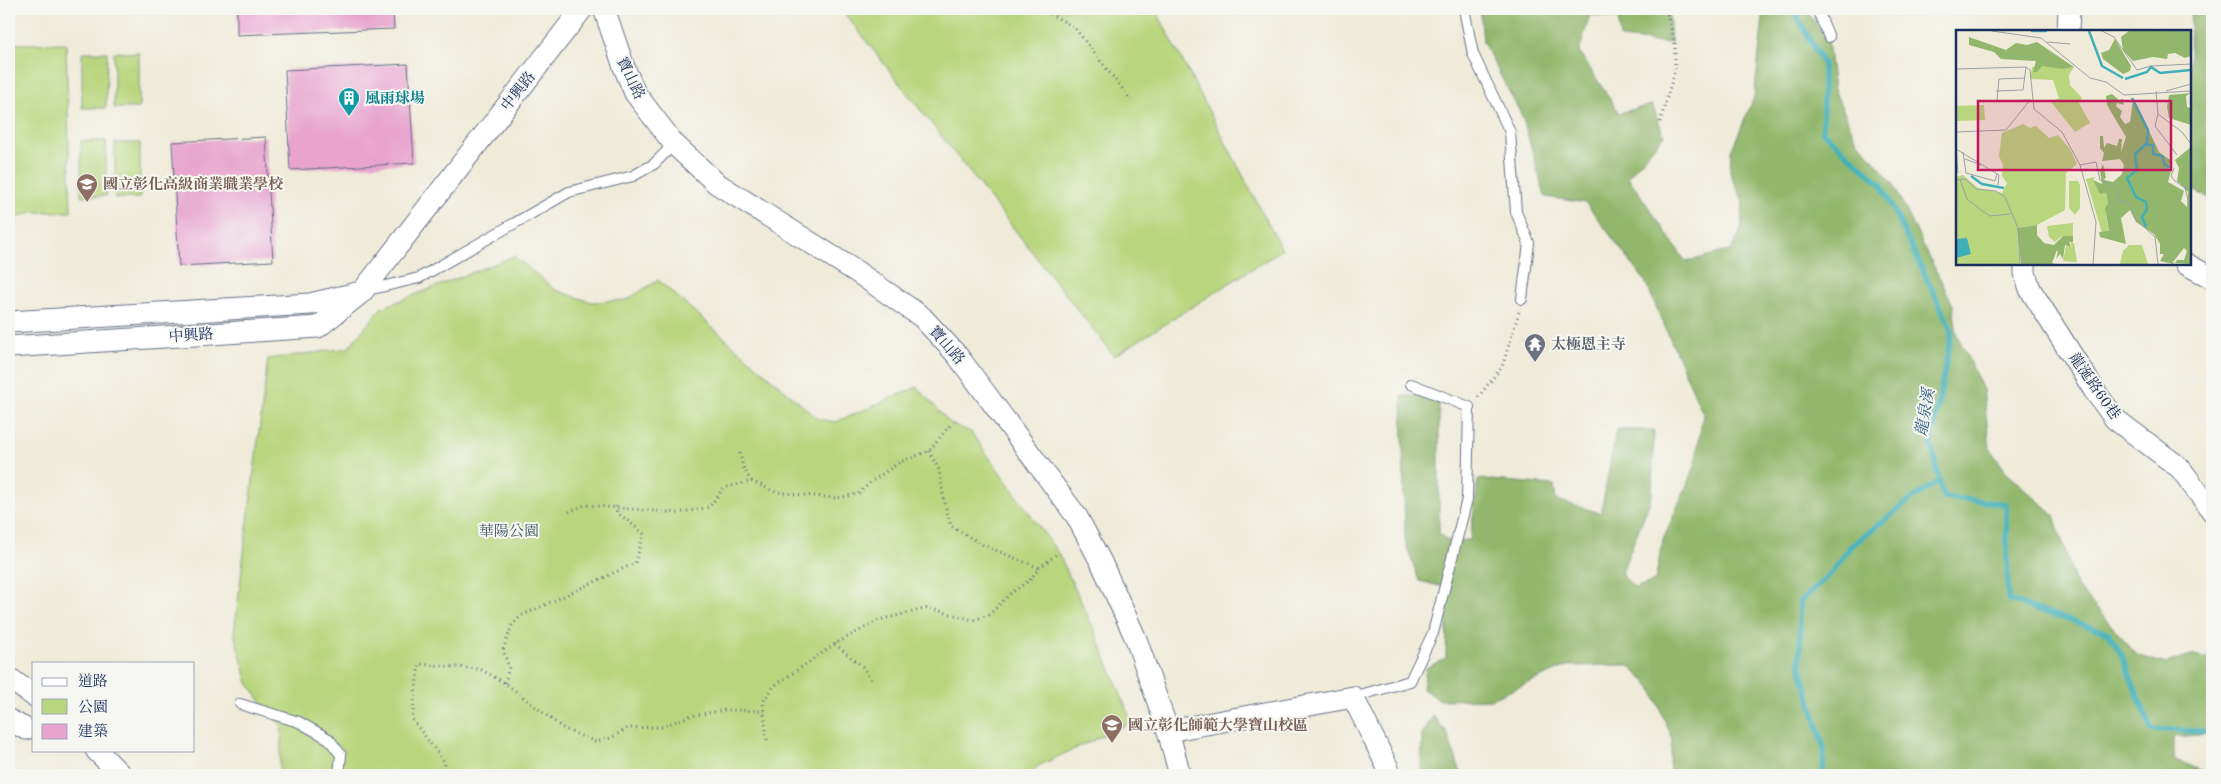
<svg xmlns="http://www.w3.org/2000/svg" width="2221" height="784" font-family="'Old Standard TT','Noto Serif TC',serif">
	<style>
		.green { fill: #b8d67d; stroke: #6a826e }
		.forest { fill: #92b76c; stroke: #567365 }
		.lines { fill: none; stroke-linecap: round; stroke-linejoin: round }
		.stream { stroke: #3fb0b9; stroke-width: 5.5 }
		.building { fill: #e8a4cf }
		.lane-casing { stroke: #657189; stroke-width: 12 }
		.street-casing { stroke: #657189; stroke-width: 23 }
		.path { stroke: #657189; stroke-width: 3; stroke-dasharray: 1 4; stroke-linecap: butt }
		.lane { stroke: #fff; stroke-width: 10 }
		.street { stroke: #fff; stroke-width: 21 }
		.labels { text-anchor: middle; stroke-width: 4; stroke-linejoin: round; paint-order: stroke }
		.street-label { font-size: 15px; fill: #1b2f5e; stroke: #f6f6f2 }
		.culture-label { font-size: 15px; font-weight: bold; fill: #0d838f; stroke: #f6f6f2; text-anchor: start }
		.education-label { font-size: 15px; font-weight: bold; fill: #785e54; stroke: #f6f6f2; text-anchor: start }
		.worship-label { font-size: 15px; font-weight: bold; fill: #5b616d; stroke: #f6f6f2; text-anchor: start }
		.park-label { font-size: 15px; fill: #425966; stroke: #f6f6f2 }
		.water-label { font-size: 16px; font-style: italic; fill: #285c7e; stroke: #f6f6f2 }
		.inset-river { fill: none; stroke: #3fb0b9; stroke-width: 2.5 }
		.inset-road { fill: none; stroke: #9aa0a7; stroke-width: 1 }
		.view { fill: #c2185b; fill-opacity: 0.15; stroke: #c2185b; stroke-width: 2.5 }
		.inset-edge { fill: none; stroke: #1b2f5e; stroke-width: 2.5 }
	</style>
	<rect width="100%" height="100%" fill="#f6f6f2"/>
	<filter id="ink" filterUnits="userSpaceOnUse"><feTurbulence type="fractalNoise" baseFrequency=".02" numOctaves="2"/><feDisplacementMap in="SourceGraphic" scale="10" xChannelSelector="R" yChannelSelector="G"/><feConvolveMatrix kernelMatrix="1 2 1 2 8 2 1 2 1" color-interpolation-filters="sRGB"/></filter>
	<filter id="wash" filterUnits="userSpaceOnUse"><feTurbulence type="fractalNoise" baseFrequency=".0096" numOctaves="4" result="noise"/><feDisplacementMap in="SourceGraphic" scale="20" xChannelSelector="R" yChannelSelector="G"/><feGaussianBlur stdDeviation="1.12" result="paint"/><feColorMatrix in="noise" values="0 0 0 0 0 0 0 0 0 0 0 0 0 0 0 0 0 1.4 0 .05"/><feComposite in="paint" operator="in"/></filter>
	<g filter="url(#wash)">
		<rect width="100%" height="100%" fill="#efebd8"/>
		<path class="green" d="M841,9H1162L1159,16L1282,250L1114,356Z
			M66,43L71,212H32L9,220V44Z
			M82,52H107L106,108H82Z
			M114,52L139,53V108H114Z
			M81,141H106V196H81Z
			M115,143H140V198H115Z
			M514,256L555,290L591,302L627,300L658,280L818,419L836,422L917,387L951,424L971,432L1058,553L1094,629L1132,722L1038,766L1029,775H279L282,726L265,708L248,683L234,633L268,359L348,348L381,308Z"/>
		<path class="forest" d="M1480,9H1669L1671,43L1620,38L1618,18L1590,15L1579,52L1619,113L1652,105L1664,135L1628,177L1686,262L1731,250L1741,231L1743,201L1730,173L1731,151L1754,98L1764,9H1805L1828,41L1834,90L1856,139L1892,182L1953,305L1957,335L1983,390L1990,449L2008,474L2054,515L2076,585L2137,655L2166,664L2194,655L2210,660L2212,662V734L2174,737V759L2202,771L2203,775H1669L1672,738L1651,687L1628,665L1567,666L1491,699L1440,700L1423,689L1426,668L1446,658L1448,588L1419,581L1405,541L1402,396H1439V534L1448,541L1470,540L1478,479L1554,485L1556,500L1601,513L1616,430H1654L1652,496L1621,574L1635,588L1655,581L1663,540L1695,466L1703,414L1645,281L1586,203L1545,197L1523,118L1483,42Z
			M2190,9H2212V199L2195,191L2190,182V31H2188L2191,29Z
			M1433,716L1446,731L1462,775H1421L1422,735Z"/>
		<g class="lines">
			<path class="stream" d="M1793,9L1823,64V132L1881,184L1952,331L1931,443L1943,497L2006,504L2008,600L2109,633L2122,656L2151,729L2212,732
				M1823,775L1824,749L1800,665V602L1833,571L1851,546L1909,501L1939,481"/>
		</g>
		<g id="blocks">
			<path class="building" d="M237,9H393L394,29L237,35Z
				M408,64L414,163L290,170L285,70Z
				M266,137L273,261L179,266L172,142Z"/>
		</g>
	</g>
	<g filter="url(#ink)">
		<use href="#blocks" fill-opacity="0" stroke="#657189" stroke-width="1"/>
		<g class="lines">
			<g class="lane-casing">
				<path id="lane" d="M1464,9L1473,54L1510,132L1516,212L1529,243L1522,299
					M1817,9L1829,37
					M368,290L419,278L569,192L633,176L654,164L674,144
					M1353,697L1410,681L1433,633L1467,499L1469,407L1411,384
					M240,704L299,722L329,739L341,755L339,775"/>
			</g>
			<g class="street-casing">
				<path id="street" d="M604,9L624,67L635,93L674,144L716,183L857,272L922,317L957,355L1077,517L1101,562L1136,639L1168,731L1180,775
					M2068,31L2069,9
					M2025,264V273L2030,289L2094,390L2115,419L2180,468L2212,511
					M2186,264L2212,278
					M9,322L310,304L357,293
					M9,347L318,327L362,292L582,9
					M9,678L34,696
					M9,720L26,729
					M1168,731L1353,697L1388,768L1389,775
					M96,750L121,775"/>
			</g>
			<path class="path" d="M1041,9L1074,27L1131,100
				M1660,122L1675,70V43L1666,9
				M1478,397L1502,367L1519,312
				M929,451L939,470L944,500L951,526L983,545L1039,568
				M740,453L743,467L751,481
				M569,512L585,505L678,513L709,507L724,488L751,481L776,492L803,495L837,498L858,494L872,481L900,462L929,451L951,424
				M835,644L863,667L872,682
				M505,683L509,667L503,650L512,625L521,616L635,563L644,534L617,512L616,506
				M767,740L763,702L774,686L835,644L879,620L928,608L973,620L989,615L1011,593L1030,580L1039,568L1058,553
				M444,775L445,763L412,719L419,664L480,669L505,683L564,729L596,742L611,738L628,728L661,727L690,716L725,710L764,711"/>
			<use href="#lane" class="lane"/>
			<use href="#street" class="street"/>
		</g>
	</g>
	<defs>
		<g id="building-pin" transform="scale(1.125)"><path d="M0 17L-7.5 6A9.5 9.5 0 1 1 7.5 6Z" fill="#0f9aa8" stroke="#f6f6f2"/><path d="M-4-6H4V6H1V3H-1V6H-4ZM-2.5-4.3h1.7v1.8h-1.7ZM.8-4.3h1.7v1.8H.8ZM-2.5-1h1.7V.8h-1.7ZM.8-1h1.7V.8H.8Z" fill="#fff"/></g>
		<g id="school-pin" transform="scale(1.125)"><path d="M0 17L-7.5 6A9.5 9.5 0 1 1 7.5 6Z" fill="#8d6e63" stroke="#f6f6f2"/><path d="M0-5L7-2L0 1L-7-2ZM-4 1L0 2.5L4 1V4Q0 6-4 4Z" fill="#fff"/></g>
		<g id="temple-pin" transform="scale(1.125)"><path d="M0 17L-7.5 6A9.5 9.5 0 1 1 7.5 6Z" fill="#6b7280" stroke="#f6f6f2"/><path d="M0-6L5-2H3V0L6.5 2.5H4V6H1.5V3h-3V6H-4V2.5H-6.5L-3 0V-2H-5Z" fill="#fff"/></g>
		<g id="university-pin" transform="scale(1.125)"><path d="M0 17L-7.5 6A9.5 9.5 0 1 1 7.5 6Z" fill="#8d6e63" stroke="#f6f6f2"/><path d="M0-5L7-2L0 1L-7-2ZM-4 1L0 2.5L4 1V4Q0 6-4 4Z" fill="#fff"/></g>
	</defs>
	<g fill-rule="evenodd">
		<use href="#building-pin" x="349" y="98"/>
		<use href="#school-pin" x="87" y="184"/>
		<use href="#temple-pin" x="1535" y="344"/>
		<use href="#university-pin" x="1112" y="725"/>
	</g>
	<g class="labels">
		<g class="street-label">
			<text transform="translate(631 78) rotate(64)" y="5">寶山路</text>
			<text transform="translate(518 91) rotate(-52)" y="5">中興路</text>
			<text transform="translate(191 335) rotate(-4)" y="5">中興路</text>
			<text transform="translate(947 345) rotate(49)" y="5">寶山路</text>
			<text transform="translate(2095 386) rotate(55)" y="5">龍涎路60巷</text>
		</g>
		<g class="culture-label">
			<text x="365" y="103">風雨球場</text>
		</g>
		<g class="education-label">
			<text x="103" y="189">國立彰化高級商業職業學校</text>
			<text x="1128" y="730">國立彰化師範大學寶山校區</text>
		</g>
		<g class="worship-label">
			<text x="1551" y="349">太極恩主寺</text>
		</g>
		<g class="park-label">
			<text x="509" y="536">華陽公園</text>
		</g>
		<g class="water-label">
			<text transform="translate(1924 412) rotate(-80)" y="6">龍泉溪</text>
		</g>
	</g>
	<g transform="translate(1956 30)">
		<rect width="235" height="235" fill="#efebd8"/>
		<path d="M96,35L107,39L118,37L113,45L114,55L126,68L123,73L134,93L119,102L95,72L103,68L97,50L74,49L76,37ZM28,75L29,90L0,91V76ZM67,94L74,98L80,96L93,108L102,105L114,119L121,134L110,143L109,180L81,195L61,198L64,234H0V147L7,145L22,158L46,163L51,153L46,146L47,135L43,126L46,103ZM139,147L137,150L150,163L152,174L150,186L153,202L146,203L130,149ZM113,151H122L124,155V178L119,185L113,178ZM117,193V206H106L99,212L93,207L91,196ZM114,212L118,213L121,232L107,231L110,216L116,217ZM173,215H186L192,234H164L167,221Z" fill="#b8d67d"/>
		<path d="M173,1H235V26L229,28L219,23L212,24L211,29L197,27L177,31L167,20L165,7ZM13,7L50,20L60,13L71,15L81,12L118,37L107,39L86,36L81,42H77L80,31L45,29L38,22L13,15ZM159,9L175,36L174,41L167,44L147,29L145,23L153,20ZM235,63L230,66L231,77L235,78V95L213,88L211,77L213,65ZM156,64L163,70L167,69L168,75L161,73L160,76L166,81L164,87L169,94L174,92L177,70L181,75L203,122L217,132L211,136L215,141L212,152L228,161L225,171L231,177L232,162L221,151L223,138L219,130L235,117V234L219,233L221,230H228L231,221L228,218L217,232L218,234L204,231L208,224H204V214L198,204L180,192L174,180L165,188L170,214L144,207L143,202L153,201L149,178L152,174L150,163L144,164L137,150L146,154L144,141L147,134L150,147L148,150L157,152L166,144L168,135L164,129L146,131L148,123L144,118V106H147L148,118L151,113L161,116L163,109H166L165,122L170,107L151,75L150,66ZM81,195V205L88,213L98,215L107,206H117V212H113L115,217L109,215L107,229L104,224L100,229L102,222L101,220L96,233L100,234H65L61,198Z" fill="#92b76c"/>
		<path d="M11,208L15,224L0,228V209Z" fill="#3fb0b9"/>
		<path class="inset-river" d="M75,1H91M133,1L146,36L167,48M169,49L191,42L195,37L204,43L235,40M176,68L192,100L191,115H197V124L206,126L209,135L216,138M15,146L26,154L48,158M190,197L186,187L191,179L190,172L180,167L171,148L181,140L179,124L191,113"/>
		<path class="inset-road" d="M36,1L85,8L134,48L150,52L168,65L235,61M146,1L158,7L181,40L195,36L235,34M211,1H234M91,12L114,14M0,39L70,37L74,40L78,79L106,102L124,135L140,192L137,234M69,48L43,49L41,71L74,70M40,61L67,60L70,37M200,61L202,84L226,102L235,114M210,61L235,54M202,84L199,96L221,125M0,102L50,100L74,70M0,119L43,145L42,155M0,119L2,143M7,122L10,143L39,151L41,144M9,129L25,135M124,135L140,132L144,150L160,157L163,171L173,173L180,190L199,207L202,234M218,138L215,146L219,151L229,158L235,154M4,149L11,169L25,180L34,186L54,184M0,150L9,149L20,159L40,161L49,167L62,198L64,234M229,158L235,181"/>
		<path class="view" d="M22,71H215V140H22Z"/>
		<rect width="235" height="235" class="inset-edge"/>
	</g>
	<rect width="2221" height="784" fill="none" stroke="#f6f6f2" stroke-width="30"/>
	<rect x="32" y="662" width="162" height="90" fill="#f6f6f2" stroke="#9ea6b7"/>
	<rect x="42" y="678" width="25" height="8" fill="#ffffff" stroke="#9ea6b7"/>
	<text x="78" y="686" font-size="15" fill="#1b2f5e">道路</text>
	<rect x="42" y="699" width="25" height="15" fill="#b8d67d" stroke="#9ea6b7"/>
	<text x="78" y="712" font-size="15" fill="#1b2f5e">公園</text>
	<rect x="42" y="724" width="25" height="15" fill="#e8a4cf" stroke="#9ea6b7"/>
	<text x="78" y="736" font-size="15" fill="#1b2f5e">建築</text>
</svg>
